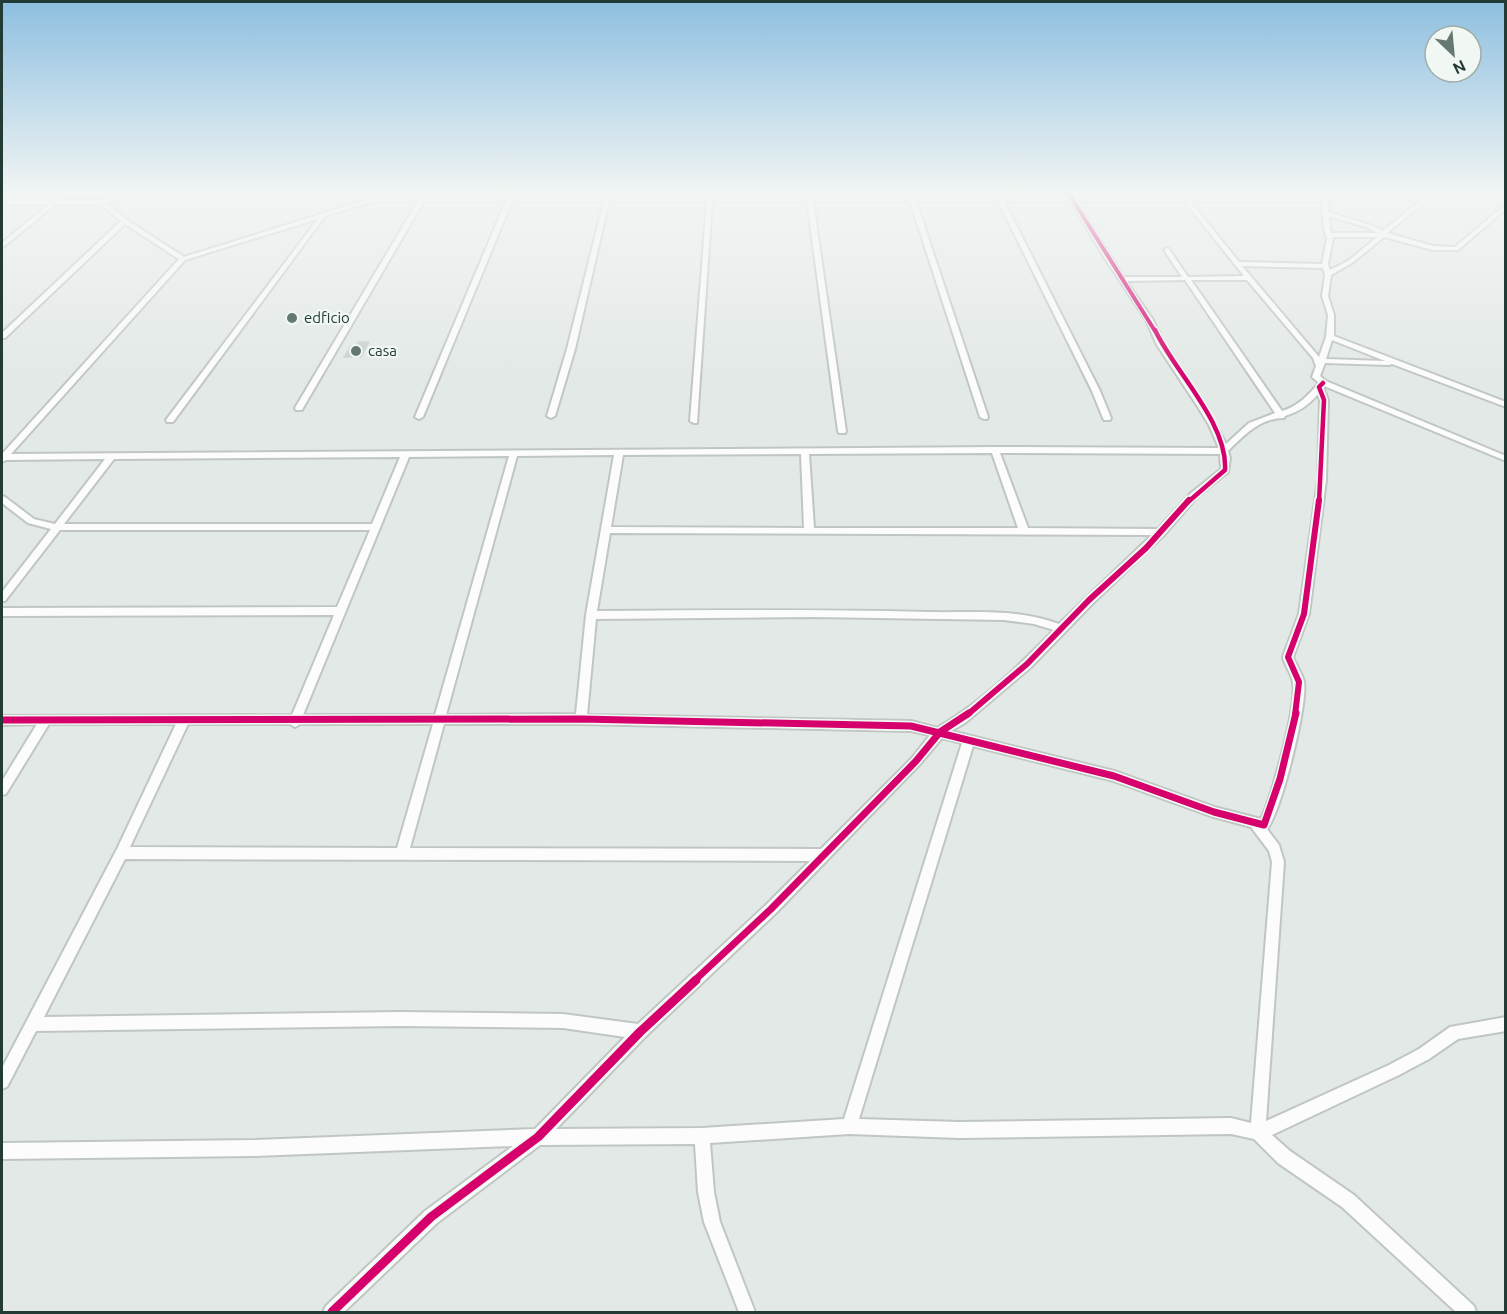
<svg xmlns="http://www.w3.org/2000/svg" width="1507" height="1314" font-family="Ubuntu,sans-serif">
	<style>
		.building { fill: #cad0cd; stroke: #ccd2cf; stroke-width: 1.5 }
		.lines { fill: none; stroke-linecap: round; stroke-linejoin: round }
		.street-casing { stroke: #c0c6c3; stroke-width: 4 }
		.street { fill: #fbfcfb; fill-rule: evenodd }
		.cycleway-far4-casing { stroke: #f1f8f4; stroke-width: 6 }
		.cycleway-far3-casing { stroke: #f1f8f4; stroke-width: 8 }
		.cycleway-far2-casing { stroke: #f1f8f4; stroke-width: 10 }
		.cycleway-far1-casing { stroke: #f1f8f4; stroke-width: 10 }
		.cycleway-casing { stroke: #f1f8f4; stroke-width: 13 }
		.cycleway-far4 { stroke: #d6006c; stroke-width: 4 }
		.cycleway-far3 { stroke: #d6006c; stroke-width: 4.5 }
		.cycleway-far2 { stroke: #d6006c; stroke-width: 6 }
		.cycleway-far1 { stroke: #d6006c; stroke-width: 7 }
		.cycleway { stroke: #d6006c; stroke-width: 9 }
		.poi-dot { fill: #667872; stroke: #f1f8f4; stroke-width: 2 }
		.labels { text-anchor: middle; stroke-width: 4.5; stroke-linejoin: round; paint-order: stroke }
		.far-poi-label { font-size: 15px; fill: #223b34; stroke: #f1f8f4; text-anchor: start }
	</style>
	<rect width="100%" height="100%" fill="#e3e9e6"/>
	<path class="building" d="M359,342H369L361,357H344L351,346H356Z"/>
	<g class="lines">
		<g class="street-casing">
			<path id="street" d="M121,194H132L106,203L127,220L184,257L369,199L363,194H371L375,197H420L422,194H426V197H605L606,194H610V197H707L708,194H712L713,197H806L807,194H811L812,197H909V194H913L915,197H996V194H1000L1002,197H1068L1066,194H1072L1074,197H1182L1181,194H1186L1188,197H1321V194H1333L1327,199L1328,212L1373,226L1383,231L1428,194H1435L1387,233L1433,246L1455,247L1506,204V209L1458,250H1433L1384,237L1352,263L1331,275L1328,296L1334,315V336L1506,402V407L1392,364L1389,365L1325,363L1320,376L1326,381L1506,456V461L1324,386L1323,387L1328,400L1326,480L1309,614L1293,657C1296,666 1302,673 1304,682C1308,704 1281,813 1267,829L1279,845L1284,862L1266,1121L1389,1065L1419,1049L1450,1027L1506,1017V1031L1458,1039L1429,1059L1399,1075L1272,1135L1290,1151L1354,1195L1474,1306L1476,1312H1456L1342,1207L1278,1163L1254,1139L1231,1134L959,1138L849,1134L710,1143L714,1192L720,1222L755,1312H739L704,1222L698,1192L695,1144L540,1145L437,1223L344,1312H323L326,1306L425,1211L513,1146L255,1156L2,1159V1143L255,1140L535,1129L625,1037L563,1028L400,1026L36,1031L7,1087L2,1089V1068L117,849L176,724H49L6,794L2,795V781L37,724L2,725V716L292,715L334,615L2,616V608L337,607L370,530H60L5,601H2V592L51,529L28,523L2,503V496L5,497L34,519L55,524L105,459L6,460L2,462V454L179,259L125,224L5,338H2V333L121,221L101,204H56L2,248V243L49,204L2,205V201L102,200ZM374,201H418L295,408L296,410H302L303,408L424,201H506L415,417L419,419L423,417L512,201H604L567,349L547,416L551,418L555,416L575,349L609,201H707L690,421L694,423H697L712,201H807L838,431L839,433H845L846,431L813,201H910L980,417L984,419H987L988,417L916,201H998L1092,391L1103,418L1104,420H1110L1111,418L1100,391L1004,201H1070L1106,260L1146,320L1157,345L1198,407L1209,425L1219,448L995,447L11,454L185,260L318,219L166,420L167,422H173L325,216ZM1076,201H1184L1244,276L1188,277L1169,249L1167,248L1164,250L1182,277H1123ZM1190,201H1322L1324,229L1327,238L1322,264L1239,262ZM1329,216L1369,228L1378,233H1331ZM1333,237H1377L1348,261L1330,270L1328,264ZM1242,266L1323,268L1325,275L1322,296L1328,315L1326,337L1319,357ZM1185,280L1275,413L1249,423L1226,444L1206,407L1165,345L1153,320L1126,281ZM1191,280H1247L1313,358L1316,366L1312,377L1319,383C1307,396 1299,406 1282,411ZM1332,340L1385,361L1326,359ZM1318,394L1320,400L1318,480L1299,614L1283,657C1285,666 1292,674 1293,683C1297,706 1272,796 1261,819L1214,807L1114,771L951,731L965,723L1031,667L1093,603L1165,534L1197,497L1228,472L1230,458L1228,451C1244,435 1260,418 1284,418L1285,416C1298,412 1309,405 1318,394ZM992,453L1018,528H814L809,454ZM1000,453L1220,454L1221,469L1191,493L1158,529L1028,528ZM801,454L804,528L611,527L623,455ZM614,455L586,615L576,714L446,715L517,456ZM509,456L435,715H303L409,457ZM400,457L372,524H64L114,459ZM610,533L1152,535L1059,624C1018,608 972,613 929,612C818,609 707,610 597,611ZM812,617L1004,620L1034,624L1054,630C1019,666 981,703 937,728L911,721L587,715L596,619ZM188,724H290L295,727L300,724H433L397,848L130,847ZM444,724H581L911,731L930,735L912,758L821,849L410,848ZM942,738L962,743L844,1119L702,1128L556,1129L645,1037L776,913L920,764ZM973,746L1114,781L1214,817L1251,827L1269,851L1272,862L1251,1123L1231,1118L959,1122L859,1119ZM125,859L810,861L766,905L638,1024L563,1014L400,1012L44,1017Z"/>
		</g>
		<use href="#street" class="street"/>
		<g class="cycleway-far4-casing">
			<path id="cycleway-far4" d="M1069,194L1155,331"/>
		</g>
		<g class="cycleway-far3-casing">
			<path id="cycleway-far3" d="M1155,330C1174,371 1228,423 1225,470L1188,502
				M1319,502L1324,400L1319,387L1323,383"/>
		</g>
		<g class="cycleway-far2-casing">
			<path id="cycleway-far2" d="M967,715L1027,664L1089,600L1146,548L1189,500
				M1295,715L1299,682L1288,657L1304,614L1319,500"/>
		</g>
		<g class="cycleway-far1-casing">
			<path id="cycleway-far1" d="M2,720L581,719L911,726L1114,776L1214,812L1264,825L1280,779L1296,713
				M694,981L771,909L916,761L940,732L969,713"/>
		</g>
		<g class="cycleway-casing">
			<path id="cycleway" d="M332,1312L431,1217L538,1137L640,1032L696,980"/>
		</g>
		<use href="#cycleway-far4" class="cycleway-far4"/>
		<use href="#cycleway-far3" class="cycleway-far3"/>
		<use href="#cycleway-far2" class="cycleway-far2"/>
		<use href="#cycleway-far1" class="cycleway-far1"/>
		<use href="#cycleway" class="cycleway"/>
	</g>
	<linearGradient id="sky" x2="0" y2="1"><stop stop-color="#8dbfe0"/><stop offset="0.51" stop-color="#f2f5f4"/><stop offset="1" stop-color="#f2f5f4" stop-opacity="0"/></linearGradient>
	<rect width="1507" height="378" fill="url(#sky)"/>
	<g class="poi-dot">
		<circle cx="292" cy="318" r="6"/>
		<circle cx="356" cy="351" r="6"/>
	</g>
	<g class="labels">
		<g class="far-poi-label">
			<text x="304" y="323">edficio</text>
			<text x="368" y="356">casa</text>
		</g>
	</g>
	<rect width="1507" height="1314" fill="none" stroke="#223b34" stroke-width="6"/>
	<g transform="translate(1453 54) rotate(154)"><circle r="28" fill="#f1f8f4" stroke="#9eaca7" stroke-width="1.5"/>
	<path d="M0-4.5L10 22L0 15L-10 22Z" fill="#667872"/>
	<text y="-9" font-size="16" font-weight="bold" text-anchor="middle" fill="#223b34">N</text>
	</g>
</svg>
